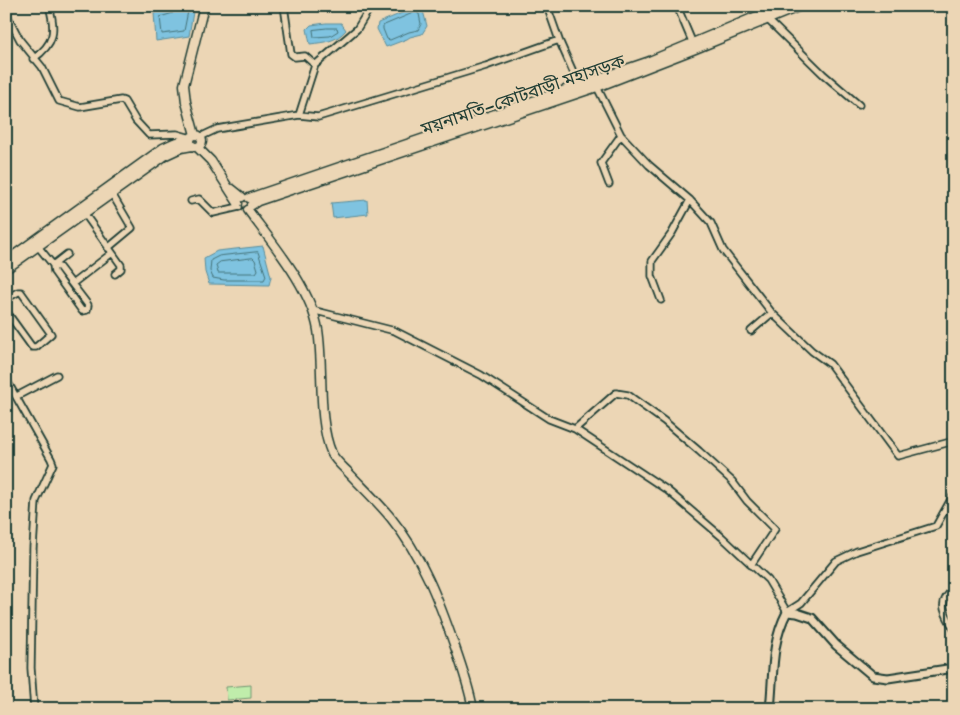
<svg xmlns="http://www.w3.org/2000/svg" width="960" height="715" font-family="Sriracha,'Noto Sans Bengali',sans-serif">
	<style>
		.green { fill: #c0edab; stroke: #709570 }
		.water { fill: #7fc3e0; stroke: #598d9b }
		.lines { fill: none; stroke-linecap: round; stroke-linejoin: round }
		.shore { stroke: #457379; stroke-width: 1 }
		.minor-casing { stroke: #1f3d34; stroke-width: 9 }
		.tertiary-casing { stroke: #1f3d34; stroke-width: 11 }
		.secondary-casing { stroke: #1f3d34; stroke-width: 11 }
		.minor { stroke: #ecd6b5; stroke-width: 5.5 }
		.tertiary { stroke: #ecd6b5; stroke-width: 7 }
		.secondary { stroke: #ecd6b5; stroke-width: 8 }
		.labels { text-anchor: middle; stroke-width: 4; stroke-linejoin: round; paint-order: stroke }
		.street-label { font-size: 18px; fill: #1f3d34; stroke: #ecd6b5 }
	</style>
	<rect width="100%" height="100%" fill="#ecd6b5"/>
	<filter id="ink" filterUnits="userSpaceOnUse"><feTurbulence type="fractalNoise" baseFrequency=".02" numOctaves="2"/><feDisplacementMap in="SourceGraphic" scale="10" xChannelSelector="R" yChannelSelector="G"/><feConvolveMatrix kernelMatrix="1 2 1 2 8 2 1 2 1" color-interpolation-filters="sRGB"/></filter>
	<g filter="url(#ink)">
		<path class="green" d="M251,685V698L227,700L226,687Z"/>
		<path class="water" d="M179,6H194L189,36L156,41L154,13Z
			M422,7L427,26L422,34L410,37L407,39L386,47L377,29L378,23L414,8Z
			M326,23H341L346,30C336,42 325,42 310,44L307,29L311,25Z
			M367,200L368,214L333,218L331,203Z
			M263,246L271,277L269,285L209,284L205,272L204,258L217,251Z"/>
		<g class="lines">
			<path class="shore" d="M175,6L173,13L160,17L162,34L184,31L189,6
				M416,12L419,14L421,24L418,30L409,32L390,40L387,39L383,29V26Z
				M327,28H337L338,31L330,36L314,37L313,30Z
				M258,252L266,276L264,280H224L213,278L210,271L211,260L219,256Z
				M253,258L255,260L258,270L256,273H218L216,265L220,262Z"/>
			<g class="minor-casing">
				<path id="minor" d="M284,6L291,54L295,57L305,56L315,65
					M547,6L559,40
					M677,6L693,44
					M914,6H925
					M6,13L20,40L42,67L59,101L80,107L121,100L124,101L136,121L149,135L177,134L191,138
					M767,19L823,74L859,105
					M33,59C55,44 56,30 49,6
					M596,85L621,135L649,165L690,200L711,223L723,250L772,313L812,351L830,364L898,456L954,441
					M299,115L318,117L486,66L559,40L579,85
					M200,137L217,129L299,115L315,65L357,29L371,6
					M609,184L601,163L621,135
					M191,201L199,199L213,213L239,207
					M84,213L121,265V269L115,274
					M36,244L53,265L59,267L88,305L87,310L82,311L54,272L53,265
					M108,248L132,228L112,194
					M53,265L67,254
					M72,284L112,253
					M6,291L11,296L18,292H21L51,334L36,347H32L6,311
					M661,300L652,276V261L672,233L690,200
					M312,310L395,331L481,375L549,419L575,429L667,490L722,537L768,580L787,612L801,603L836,561L857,551L936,526L954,494
					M751,331L772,313
					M6,379L51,459L53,464L36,501L33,548L32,606L31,668L34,709
					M17,396L57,375
					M575,429L616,393L628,395L664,421L699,451L732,481L747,501L775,529L751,565
					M954,589C936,603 945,613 954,629"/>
			</g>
			<g class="tertiary-casing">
				<path id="tertiary" d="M770,709C774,674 770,645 787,612L797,613L812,618L836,645L873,676L888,678L954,668"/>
			</g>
			<g class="secondary-casing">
				<path id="secondary" d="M190 141a6 6 0 1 1 12 0a6 6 0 1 1-12 0Z
					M195,135L186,102L184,85L204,6
					M197,147L211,161L238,203
					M232,189L242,197
					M249,198L647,62L781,6
					M252,205L258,201L597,87L695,49L801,6
					M248,210C273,244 311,288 318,330C324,368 317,420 332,454C336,461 342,466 347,471C362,487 378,502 391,518C422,556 439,601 455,647C462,667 469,687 473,709
					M6,261L163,148L174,143L190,139
					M6,269L166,155L181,148L192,146"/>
			</g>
			<use href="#minor" class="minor"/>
			<use href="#tertiary" class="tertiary"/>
			<use href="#secondary" class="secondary"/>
		</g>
	</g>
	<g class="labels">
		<g class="street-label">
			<text transform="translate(523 95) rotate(-19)" y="6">ময়নামতি–কোটবাড়ী মহাসড়ক</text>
		</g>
	</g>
	<rect width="960" height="715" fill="none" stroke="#ecd6b5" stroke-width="25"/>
	<rect x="12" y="12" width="935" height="690" fill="none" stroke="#1f3d34" stroke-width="2" filter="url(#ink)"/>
</svg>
